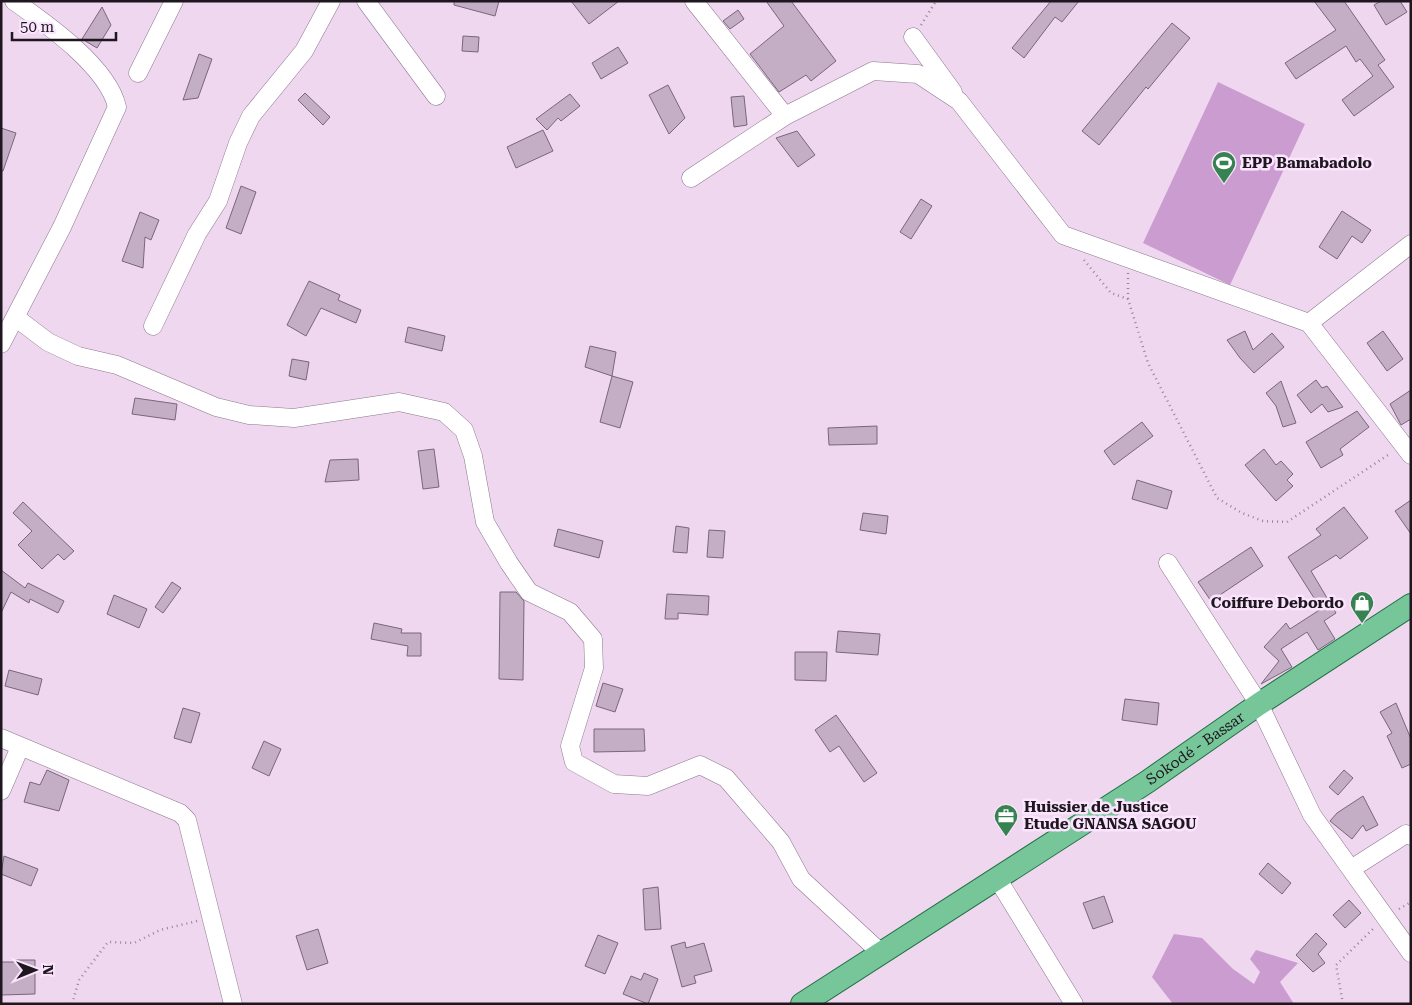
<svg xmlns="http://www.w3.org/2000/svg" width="1412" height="1005" font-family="'Roboto Serif',serif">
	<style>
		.green { fill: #cb9cd0 }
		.building { fill: #c3aec5; stroke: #7a667c }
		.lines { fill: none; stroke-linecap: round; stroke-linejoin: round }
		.minor-casing { stroke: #8d788e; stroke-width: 19 }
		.major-casing { stroke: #1e7043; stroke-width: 24 }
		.path { stroke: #978697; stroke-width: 2.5; stroke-dasharray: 1 4; stroke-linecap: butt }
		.minor { stroke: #fff; stroke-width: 18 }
		.major { stroke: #77c69a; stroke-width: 22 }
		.labels { text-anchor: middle; stroke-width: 5; stroke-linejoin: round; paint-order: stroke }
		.poi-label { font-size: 15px; font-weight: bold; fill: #1f171f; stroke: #fbe4fd; text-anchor: start }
		.street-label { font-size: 15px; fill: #1f171f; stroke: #fbe4fd }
	</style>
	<rect width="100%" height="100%" fill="#eed7ef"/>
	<path class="green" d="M1218,82L1305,124L1230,285L1143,243Z
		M1174,934L1202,938L1233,969L1254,984L1260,972L1250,959L1256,950L1298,963L1280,982L1294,1004H1173L1152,977Z"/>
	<path class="building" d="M454,1H499L495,16L454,5Z
		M571,1H619L589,24Z
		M766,1H791L836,61L811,81L806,75L779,92L750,54L784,26Z
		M1051,1H1079L1062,22L1055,17L1024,58L1012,48Z
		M1314,1H1344L1385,60L1378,65L1394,87L1354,116L1342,100L1373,76L1360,59L1356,62L1346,46L1296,79L1285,63L1336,30Z
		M1381,1H1400L1407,12L1386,25L1374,5Z
		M102,7L111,25L97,48L82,39Z
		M738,10L744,19L730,29L723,21Z
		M1172,23L1190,38L1148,89L1146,87L1099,145L1082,131Z
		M463,36L479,37L478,52L462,51Z
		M618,47L628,63L601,79L592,63Z
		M199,54L212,59L198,98L183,100Z
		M668,85L685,118L669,134L649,95Z
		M305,93L330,117L323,125L298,100Z
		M570,94L580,106L561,121L558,118L547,130L536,119Z
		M744,96L747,125L734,127L731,97Z
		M1,128L16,133L3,171H1Z
		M543,130L553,151L516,168L507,147Z
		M797,131L815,155L798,167L776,138Z
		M241,186L256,192L241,234L226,228Z
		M921,199L932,206L911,239L900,232Z
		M1342,211L1371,230L1362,243L1352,236L1337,259L1319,247Z
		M140,212L159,220L151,240L145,237L143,268L122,261Z
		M309,281L340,295L338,300L361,310L356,323L321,308L306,336L287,325Z
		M408,327L445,336L442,351L405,342Z
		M1245,331L1253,350L1272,333L1284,347L1254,373L1240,358L1227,340Z
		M1383,331L1403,359L1387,371L1367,343Z
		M590,346L616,352L612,376L585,367Z
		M292,359L309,362L306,380L289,376Z
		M612,376L633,382L620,428L600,422Z
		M1316,380L1322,388L1327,386L1343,407L1328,412L1322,404L1311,413L1297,395Z
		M1281,381L1296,423L1283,427L1276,406L1266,393Z
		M1411,390V419L1401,425L1390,404Z
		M135,398L177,404L175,420L132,414Z
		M1357,411L1369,427L1340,449L1343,455L1321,468L1306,442Z
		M1142,422L1153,436L1114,465L1104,451Z
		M877,426V444L829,445L828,428Z
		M434,449L439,487L423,489L418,451Z
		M1264,449L1276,465L1281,461L1293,474L1287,480L1293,486L1276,501L1245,465Z
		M358,459L359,480L325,482L330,460Z
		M1137,480L1172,491L1167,509L1132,499Z
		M1411,500V534L1395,511Z
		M23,502L74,551L64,560L58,554L42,569L18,545L32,531L13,513Z
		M1344,507L1368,538L1340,559L1336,555L1311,571L1336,613L1324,621L1335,639L1318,650L1307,632L1281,649L1292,667L1261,684L1279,661L1264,647L1286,623L1290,629L1321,609L1288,557L1321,535L1316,529Z
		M863,513L888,516L886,534L860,530Z
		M676,526L689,528L687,553L673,552Z
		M558,529L603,541L599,558L554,546Z
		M709,530L725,531L723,558L707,557Z
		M1251,547L1263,566L1211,601L1198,582Z
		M1,570L25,588L28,583L64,601L58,613L30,599L29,603L11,592L1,613Z
		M172,582L181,588L163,613L155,607Z
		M500,592H516L524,601L523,680L499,679Z
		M667,594L709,596L708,615L678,613V619H665Z
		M114,595L147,609L139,628L107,614Z
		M374,623L402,629L401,633H421V656H407L408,646L371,639Z
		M838,631L880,634L878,655L836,652Z
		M795,652H827L826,681L795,680Z
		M9,670L42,679L38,695L5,686Z
		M603,683L623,689L615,712L596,706Z
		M1125,699L1159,703L1157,725L1122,720Z
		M1396,703L1411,739V764L1402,768L1387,736L1392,733L1380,712Z
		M183,708L200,713L191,743L174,738Z
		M836,715L877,773L864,782L839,746L830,752L815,730Z
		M594,729H644L645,751L594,752Z
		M264,741L281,749L269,776L252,768Z
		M47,770L69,780L59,811L24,802L30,782L40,785Z
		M1344,770L1353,778L1338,795L1329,787Z
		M1363,796L1378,825L1366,831L1363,825L1352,839L1330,821L1337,813Z
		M4,856L38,869L31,886L1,874Z
		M1268,863L1291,883L1282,894L1259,874Z
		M658,887L661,929L645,930L643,889Z
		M1104,896L1113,922L1093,929L1083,903Z
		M1349,900L1361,913L1345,928L1333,915Z
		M318,929L328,963L307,970L296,936Z
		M1316,933L1327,944L1318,954L1325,963L1313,972L1296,955Z
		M598,935L618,943L605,974L585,966Z
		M685,942L686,948L704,943L712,971L694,976L696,983L682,987L671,946Z
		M14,960H35V994L1,995V962H14Z
		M644,973L658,979L648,1004L623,994L631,976L641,980Z"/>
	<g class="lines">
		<g class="minor-casing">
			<path id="minor" d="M366,1L436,96
				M694,1L785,116
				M913,37L953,92
				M138,73L174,1
				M691,178L785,116L873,71L918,74L959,101L1063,235L1309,323L1411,455
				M15,317L48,342L78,356L117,365L216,407L249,415L294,418L399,402L444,412L464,430L473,456L485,522L509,563L529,592L570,612L593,639L594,668L570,746L574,762L614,784L648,786L700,765L726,778L781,842L801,879L881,953
				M1309,323L1411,244
				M153,326L197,234L218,201L238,143L251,116L304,51L331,1
				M1,344L62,227L117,107C108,67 47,24 14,1
				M1168,563L1259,704L1312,815L1411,953
				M1,738L180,813L187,820L233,1004
				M1,791L20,747
				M1351,869L1406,834L1411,836
				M997,878L1074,1004"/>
		</g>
		<g class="major-casing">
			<g id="major">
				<path id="s1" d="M802,1004L1147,782L1259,704L1411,605"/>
			</g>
		</g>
		<path class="path" d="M921,25L936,1
			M1084,260L1111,293L1128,299L1148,363L1217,498L1242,513L1263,521L1287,522L1391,453
			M1128,299V273
			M1399,909L1411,902
			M72,1004L79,980L108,942L134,943L160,930L197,921
			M1343,1004L1336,965L1375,927"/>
		<use href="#minor" class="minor"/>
		<use href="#major" class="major"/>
	</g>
	<defs>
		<g id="stadium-pin" transform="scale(1.25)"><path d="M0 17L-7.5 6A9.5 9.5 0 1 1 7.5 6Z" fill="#368250" stroke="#fbe4fd"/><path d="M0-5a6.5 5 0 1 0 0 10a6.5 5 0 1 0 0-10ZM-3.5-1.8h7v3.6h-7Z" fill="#fff"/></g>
		<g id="shop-pin" transform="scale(1.25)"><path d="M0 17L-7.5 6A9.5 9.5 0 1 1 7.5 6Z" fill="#368250" stroke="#fbe4fd"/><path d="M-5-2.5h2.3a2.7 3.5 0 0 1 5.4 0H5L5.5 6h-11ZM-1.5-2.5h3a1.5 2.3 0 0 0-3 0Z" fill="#fff"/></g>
		<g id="office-pin" transform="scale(1.25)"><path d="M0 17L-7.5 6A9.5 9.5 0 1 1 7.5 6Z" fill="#368250" stroke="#fbe4fd"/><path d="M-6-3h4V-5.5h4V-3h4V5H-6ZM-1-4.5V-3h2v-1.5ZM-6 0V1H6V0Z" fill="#fff"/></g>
	</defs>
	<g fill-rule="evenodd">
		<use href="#stadium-pin" x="1224" y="163"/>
		<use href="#shop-pin" x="1362" y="603"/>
		<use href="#office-pin" x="1006" y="816"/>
	</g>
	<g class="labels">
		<g class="poi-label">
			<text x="1242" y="168">EPP Bamabadolo</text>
			<text x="1344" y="608" text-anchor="end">Coiffure Debordo</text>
			<text x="1024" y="812">Huissier de Justice<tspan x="1024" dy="17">Etude GNANSA SAGOU</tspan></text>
		</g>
		<g class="street-label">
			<text dy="5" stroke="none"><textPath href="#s1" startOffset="469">Sokodé - Bassar</textPath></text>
		</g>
	</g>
	<rect width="1412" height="1005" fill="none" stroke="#1f171f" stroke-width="5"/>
	<g transform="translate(35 970) rotate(89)" stroke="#fbe4fd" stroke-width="4" paint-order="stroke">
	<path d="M0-4L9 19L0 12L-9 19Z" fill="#1f171f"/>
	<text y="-8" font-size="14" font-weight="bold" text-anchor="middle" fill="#1f171f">N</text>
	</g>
	<path d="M12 32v8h104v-8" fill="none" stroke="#1f171f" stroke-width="2.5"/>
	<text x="20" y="32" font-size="15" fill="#1f171f" stroke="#fbe4fd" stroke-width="4" paint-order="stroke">50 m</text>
</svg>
